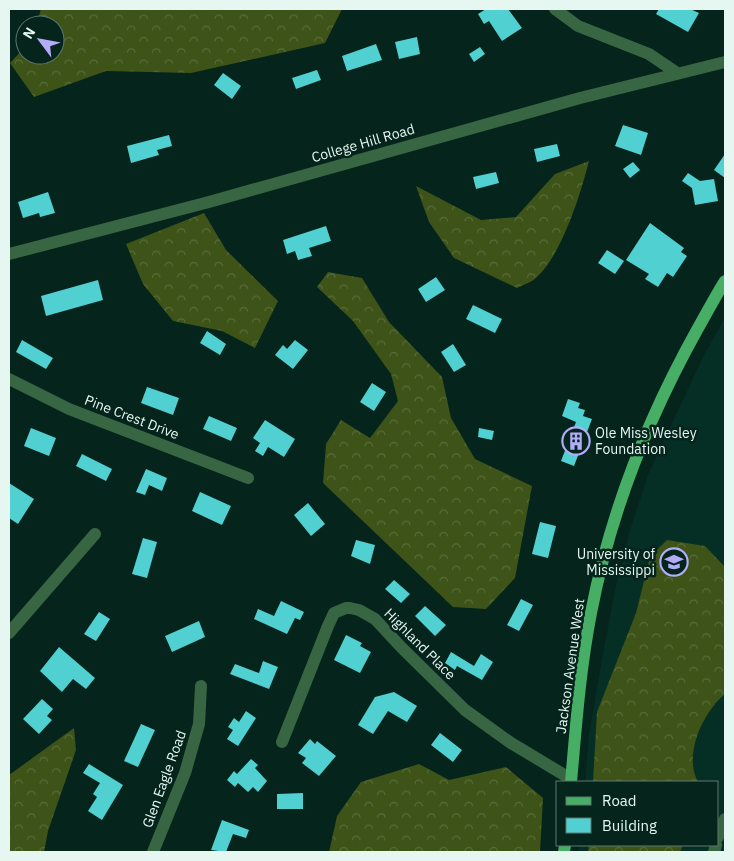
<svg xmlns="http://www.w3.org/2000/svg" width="734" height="861" font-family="'IBM Plex Sans',sans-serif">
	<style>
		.built { fill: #052e24 }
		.forest { fill: url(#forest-crowns) }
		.building { fill: #51d0d1 }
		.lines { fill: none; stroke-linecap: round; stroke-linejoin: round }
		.minor { stroke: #386643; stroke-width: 12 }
		.major { stroke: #47af65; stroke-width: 12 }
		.labels { text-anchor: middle; stroke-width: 5; stroke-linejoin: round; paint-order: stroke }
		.street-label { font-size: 14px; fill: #e6f7f1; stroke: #04241c }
		.poi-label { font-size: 14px; fill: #e6f7f1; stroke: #04241c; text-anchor: start }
	</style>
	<defs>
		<pattern id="forest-crowns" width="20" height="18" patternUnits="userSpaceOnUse" patternTransform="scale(1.25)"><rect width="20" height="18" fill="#3d5318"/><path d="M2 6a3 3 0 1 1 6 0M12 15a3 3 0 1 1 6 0" fill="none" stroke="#596c3a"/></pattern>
	</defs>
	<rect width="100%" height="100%" fill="#04241c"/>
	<path class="built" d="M725,317V852H579V845H718V782H585L589,733L602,659L615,590L629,533L648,475L701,361Z"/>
	<path class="forest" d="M41,9H342L325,43L191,73L106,71L34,97L10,63L25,47V55H55V25H36Z
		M589,161C581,193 562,254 537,277C532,282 523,285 517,288L454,258L429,222L416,186L481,220L516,217L555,174Z
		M204,213L226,250L278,301L255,348L222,331L173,321L143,284L126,244Z
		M328,272L362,278L389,322L442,377L451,418L475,459L532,486L515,578L486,609L453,607L323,483L326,444L341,420L370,438L398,401L391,374L353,321L317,287Z
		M667,540L705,546L725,567V694C703,712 683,755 698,782H593L597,712L636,613L650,557Z
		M74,728L76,750L48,831L44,852H9V775Z
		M419,764L449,780L506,767L543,798L540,852H329L337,816L361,782Z
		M589,845H683L680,852H588Z"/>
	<path class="building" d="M486,9H508L522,28L502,41L489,21L484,24L478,14Z
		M659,9H690L699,13L688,32L656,14Z
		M417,37L420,54L399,59L395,42Z
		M376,44L382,60L347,71L342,56Z
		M480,47L485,54L474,62L469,54Z
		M317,70L321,80L296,89L292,78Z
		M223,73L241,86L232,99L214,85Z
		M623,125L648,133L641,155L615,146Z
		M169,135L172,146L157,150L159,155L131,163L127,146Z
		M557,144L560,156L537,162L534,149Z
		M725,154V178L714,170Z
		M633,162L640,170L630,178L623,169Z
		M496,172L499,183L476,189L473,177Z
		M688,173L700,181L714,179L718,201L695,205L692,188L682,181Z
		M48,192L55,213L40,217L39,213L23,218L18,202Z
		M650,223L684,248L681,252L687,256L673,277L667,273L658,287L645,279L649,274L626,260Z
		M326,226L331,241L309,248L312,256L298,260L295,251L287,254L283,240Z
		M607,250L624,261L615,274L598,263Z
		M436,277L445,290L426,302L418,289Z
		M98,280L103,300L46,316L41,296Z
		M473,305L502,319L495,333L466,319Z
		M207,331L226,344L220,355L200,343Z
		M22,340L53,358L46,369L16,352Z
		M295,340L308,350L293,369L275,355L283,345L287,349Z
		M453,344L466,365L454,372L441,352Z
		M372,383L386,392L374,411L360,402Z
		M147,387L179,398L173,415L141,403Z
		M568,399L580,403L578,408L585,410L583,416L592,419L574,466L561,461L576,422L562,416Z
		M209,416L237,428L231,441L203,429Z
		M265,420L295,439L284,457L268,447L263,456L255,451L260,443L253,438Z
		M31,428L56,438L49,456L24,446Z
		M479,428L494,431L492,440L478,437Z
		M82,454L112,469L106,481L76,466Z
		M146,469L167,478L162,491L149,485L145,495L136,492Z
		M9,483L34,499L18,524L9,518Z
		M200,492L231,506L222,525L192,511Z
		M308,503L325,524L311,536L294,515Z
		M540,522L556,526L548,558L532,554Z
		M143,538L157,542L147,578L132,574Z
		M356,540L375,545L370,564L351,556Z
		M394,580L410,594L401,603L385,589Z
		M521,599L533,605L519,631L507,625Z
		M281,601L304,612L300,620L295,618L287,634L254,619L258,609L274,616Z
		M425,606L446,625L435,636L415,616Z
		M99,612L110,619L96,641L84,634Z
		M199,621L205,637L172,652L165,636Z
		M346,635L362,643L360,646L371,652L360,673L334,660Z
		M59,647L95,678L86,689L73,679L62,692L40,671Z
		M451,652L474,666L481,654L493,662L482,680L457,666L455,670L445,663Z
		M263,661L278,667L269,689L230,674L235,664L259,673Z
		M394,692L417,706L407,722L388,711L373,734L358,725L375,697Z
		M42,699L53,709L47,716L52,720L39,734L23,719Z
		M246,711L256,718L238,746L227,739L233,730L228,727L234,718L239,722Z
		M141,724L155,730L138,767L124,761Z
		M440,733L462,750L453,762L431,745Z
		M310,739L315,744L317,741L336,756L319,776L302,763L306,758L298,753Z
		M251,759L258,765L255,768L267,781L258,792L253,787L248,792L238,783L235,787L227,780L234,771L237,774Z
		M89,764L123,785L102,820L88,811L97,797L93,794L100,783L83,773Z
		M303,793V809H277V794Z
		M222,820L249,830L246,838L233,834L226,852L211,850Z"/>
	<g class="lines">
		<path class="minor" d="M555,9L578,26L649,54L677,73
			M9,254L209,202L580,98L725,62
			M9,379L69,409L248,478
			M9,633L95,534
			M282,742L328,626L334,613L346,608H350L359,610L375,619L401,647L465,710L511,743L571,779
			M718,837L725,819
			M153,852L185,773L199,724L201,686
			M714,852L716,845"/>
		<path class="major" d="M571,782C576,726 580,669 591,613C610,514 648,418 697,330C706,314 715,297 725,281
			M564,852L565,845"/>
	</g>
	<defs>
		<g id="building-ring" transform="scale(1.4375)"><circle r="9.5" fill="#04241c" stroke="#b3adf9" stroke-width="1.5"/><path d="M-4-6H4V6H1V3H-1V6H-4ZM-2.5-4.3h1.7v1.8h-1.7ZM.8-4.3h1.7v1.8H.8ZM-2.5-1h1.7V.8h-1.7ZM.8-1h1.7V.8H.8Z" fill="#b3adf9"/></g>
		<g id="university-ring" transform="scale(1.4375)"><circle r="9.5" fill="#04241c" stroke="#b3adf9" stroke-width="1.5"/><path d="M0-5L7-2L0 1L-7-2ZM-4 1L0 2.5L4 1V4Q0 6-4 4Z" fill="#b3adf9"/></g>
	</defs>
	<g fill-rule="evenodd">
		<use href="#building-ring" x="576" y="441"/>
		<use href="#university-ring" x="674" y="562"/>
	</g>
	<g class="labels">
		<g class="street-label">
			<text transform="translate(363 143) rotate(-16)" y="5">College Hill Road</text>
			<text transform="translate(132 417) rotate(21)" y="5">Pine Crest Drive</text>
			<text transform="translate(420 644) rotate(45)" y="5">Highland Place</text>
			<text transform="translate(570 666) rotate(-82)" y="5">Jackson Avenue West</text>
			<text transform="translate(164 779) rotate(-70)" y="5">Glen Eagle Road</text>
		</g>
		<g class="poi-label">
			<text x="595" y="438">Ole Miss Wesley<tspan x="595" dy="16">Foundation</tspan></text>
			<text x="655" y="559" text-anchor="end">University of<tspan x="655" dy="16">Mississippi</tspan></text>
		</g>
	</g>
	<rect width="734" height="861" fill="none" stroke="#e6f7f1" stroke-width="20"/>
	<rect x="556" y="781" width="162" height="65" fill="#04241c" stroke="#5e7871"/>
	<rect x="566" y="797" width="25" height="8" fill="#47af65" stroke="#5e7871"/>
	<text x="602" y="806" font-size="15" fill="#e6f7f1">Road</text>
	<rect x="566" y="818" width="25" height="15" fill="#51d0d1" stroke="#5e7871"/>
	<text x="602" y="831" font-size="15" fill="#e6f7f1">Building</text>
	<g transform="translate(40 40) rotate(302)"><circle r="24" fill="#04241c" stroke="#5e7871"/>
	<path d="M0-4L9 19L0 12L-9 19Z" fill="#b3adf9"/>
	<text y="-8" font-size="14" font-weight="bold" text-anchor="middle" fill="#e6f7f1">N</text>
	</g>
</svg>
